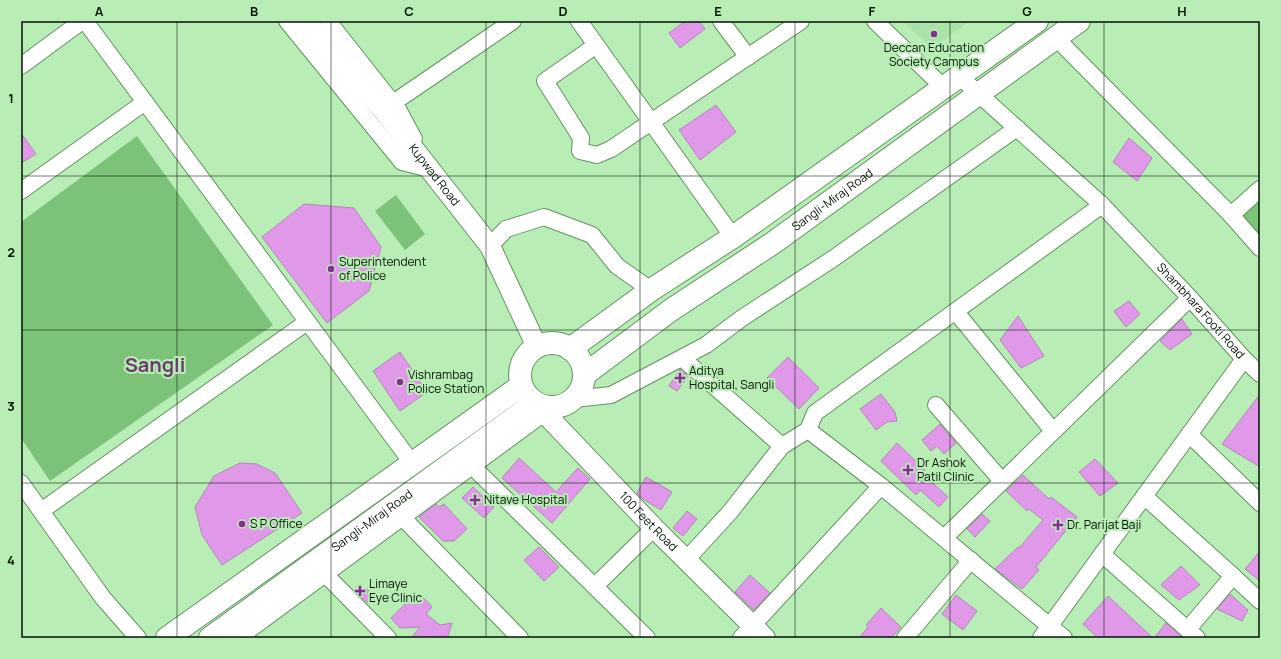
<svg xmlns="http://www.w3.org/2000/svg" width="1281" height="659" font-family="Manrope,sans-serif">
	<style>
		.built { fill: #aae3a7 }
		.green { fill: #7cc379 }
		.building { fill: #e098e8; stroke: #b586b9 }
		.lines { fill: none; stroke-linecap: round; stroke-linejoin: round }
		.minor-casing { stroke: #629360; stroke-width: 18 }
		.major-casing { stroke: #629360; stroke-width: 22 }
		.highway-casing { stroke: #629360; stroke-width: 24 }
		.minor { stroke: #fff; stroke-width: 16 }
		.major { stroke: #fff; stroke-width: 20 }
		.highway { stroke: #fff; stroke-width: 22 }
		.grid { fill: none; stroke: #031403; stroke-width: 1; stroke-opacity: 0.55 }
		.poi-dot { fill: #8b2c96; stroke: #b9edb6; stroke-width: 1.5 }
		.labels { text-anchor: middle; stroke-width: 4; stroke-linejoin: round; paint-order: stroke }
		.poi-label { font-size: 12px; fill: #031403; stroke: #b9edb6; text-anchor: start }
		.street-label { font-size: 12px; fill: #031403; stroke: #b9edb6 }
		.town-label { font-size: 20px; font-weight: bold; fill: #6a3c70; stroke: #b9edb6 }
		.neatline { fill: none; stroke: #031403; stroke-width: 1.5 }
		.grid-label { font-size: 13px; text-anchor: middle; font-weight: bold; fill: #031403 }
	</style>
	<rect width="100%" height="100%" fill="#b9edb6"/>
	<path class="built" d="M902,21H970L932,48Z"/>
	<path class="green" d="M137,136L273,325L50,481L21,438V222Z
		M396,195L425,234L405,250L375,211Z
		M1260,198V237L1241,217Z"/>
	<path class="building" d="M685,21H699L705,29L680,48L669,33Z
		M716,105L736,132L700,160L679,130Z
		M21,133L36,154L21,163Z
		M1129,138L1152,158L1137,181L1113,162Z
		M304,204L354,208L381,247L369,291L327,323L262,237Z
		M1129,301L1140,314L1126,327L1114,311Z
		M1018,316L1044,356L1021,368L1000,340Z
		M1182,319L1192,334L1170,350L1160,341Z
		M400,352L427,392L400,411L373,371Z
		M788,357L819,388L799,409L767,378Z
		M680,369L688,376L677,391L669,386Z
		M881,394L895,412L897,421L887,422L876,430L860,409Z
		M1260,394V467L1222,444Z
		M940,424L956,443L944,454L937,446L931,451L922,440Z
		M897,443L925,470L922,473L948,497L939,507L920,490L916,495L881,461Z
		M519,458L556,492L578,468L590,479L552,523L502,478Z
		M1095,459L1118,483L1100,496L1079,472Z
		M240,463L257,464L275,473L302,513L222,565L202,535L195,507L214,476Z
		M1023,475L1049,499L1051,497L1077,517L1036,567L1039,570L1022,589L995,569L1018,547L1019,548L1043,520L1029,509L1027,511L1006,491Z
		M646,477L672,492L661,510L643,499L637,493Z
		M473,487L494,507L484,518L462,498Z
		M436,504L439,507L444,504L467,529L454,541H443L419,517Z
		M687,511L697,519L683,536L673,528Z
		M982,514L990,521L975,537L967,529Z
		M539,547L559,567L544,581L524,560Z
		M1260,551V581L1245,569Z
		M1181,566L1200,585L1179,600L1161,585Z
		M750,575L770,593L754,610L735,592Z
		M367,589L374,595L368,603L361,597Z
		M1230,594L1248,610L1242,621L1217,609Z
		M421,595L432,607L426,614L440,625L452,623L448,636L411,638L420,627L400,628L391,618L411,598Z
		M956,595L977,611L963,630L942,614Z
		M1108,596L1153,638H1098L1083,624Z
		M881,608L901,627L891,638H859L868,627L866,625Z
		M1166,623L1183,638H1154Z"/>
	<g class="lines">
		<g class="minor-casing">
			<g id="minor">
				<path d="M85,21L412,463"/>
				<path d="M287,21L402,162L430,169"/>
				<path d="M328,21L399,111L414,139"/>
				<path d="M579,21L733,237"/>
				<path d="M721,21L748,57"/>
				<path d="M875,21L944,88"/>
				<path d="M1056,38L1231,215L1260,248"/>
				<path d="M595,46L545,81L581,138L580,151L597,155L611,149L801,21"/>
				<path d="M21,66L82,21"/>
				<path id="s1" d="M960,77L1102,205L1190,298L1244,359L1041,638"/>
				<path d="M393,103L513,21"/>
				<path d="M21,191L145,102"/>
				<path d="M1231,215L1260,189"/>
				<path d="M490,246L506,229L544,217L592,235L617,266L651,290"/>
				<path d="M956,312L1053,431"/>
				<path d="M682,358L782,446L808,430L881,486"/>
				<path d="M1244,359L1260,374"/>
				<path d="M574,399L611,395L706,345L742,318L834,258L1017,128"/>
				<path d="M936,405L1002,481"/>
				<path d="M808,430L815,413L1102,205"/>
				<path d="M1189,434L1260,503"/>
				<path d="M472,466L647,638"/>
				<path d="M21,483L41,511L307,322"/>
				<path d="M1144,496L1233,576L1188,629"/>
				<path d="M41,511L103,598L138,638"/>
				<path d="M402,517L520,638"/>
				<path d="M944,538L1190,298"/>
				<path d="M1102,554L1197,638"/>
				<path d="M686,560L730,512L782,446"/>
				<path d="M325,574L388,638"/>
				<path d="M1233,576L1260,601"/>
				<path d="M595,586L654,528"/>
				<path d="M238,638L544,413"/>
				<path d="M741,638L881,486L1064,638"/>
				<path d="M905,638L971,560"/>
			</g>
		</g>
		<g class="major-casing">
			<g id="major">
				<path id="s2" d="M305,21L384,111L490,246L537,347"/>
				<path id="s3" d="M535,403L654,528L765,638"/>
			</g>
		</g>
		<g class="highway-casing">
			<g id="highway">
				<circle cx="552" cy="375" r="32"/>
				<path d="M570,349L651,290L733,237L1037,21"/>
				<path id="s4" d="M584,375L671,310L773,243L1079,21"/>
				<path d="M167,638L521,386"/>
				<path id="s5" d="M210,638L535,403"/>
			</g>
		</g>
		<use href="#minor" class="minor"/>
		<use href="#major" class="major"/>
		<use href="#highway" class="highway"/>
	</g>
	<path class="grid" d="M177,21V638M331,21V638M486,21V638M640,21V638M795,21V638M950,21V638M1104,21V638M21,176H1260M21,330H1260M21,483H1260"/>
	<g class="poi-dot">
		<circle cx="934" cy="34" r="4"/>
		<circle cx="331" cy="269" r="4"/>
		<path d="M678 372h4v4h4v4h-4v4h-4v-4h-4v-4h4z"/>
		<circle cx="400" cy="382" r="4"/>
		<path d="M906 464h4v4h4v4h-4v4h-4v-4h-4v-4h4z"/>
		<path d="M473 494h4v4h4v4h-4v4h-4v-4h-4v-4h4z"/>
		<circle cx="242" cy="524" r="4"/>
		<path d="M1056 519h4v4h4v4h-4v4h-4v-4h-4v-4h4z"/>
		<path d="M358 585h4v4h4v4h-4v4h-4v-4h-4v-4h4z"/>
	</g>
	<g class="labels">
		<g class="poi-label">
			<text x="934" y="52" text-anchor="middle">Deccan Education<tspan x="934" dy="14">Society Campus</tspan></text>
			<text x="339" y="266">Superintendent<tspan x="339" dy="14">of Police</tspan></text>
			<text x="689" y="375">Aditya<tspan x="689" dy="14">Hospital, Sangli</tspan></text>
			<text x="408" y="379">Vishrambag<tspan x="408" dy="14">Police Station</tspan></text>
			<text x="917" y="467">Dr Ashok<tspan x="917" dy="14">Patil Clinic</tspan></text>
			<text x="484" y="504">Nitave Hospital</text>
			<text x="250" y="528">S P Office</text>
			<text x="1067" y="529">Dr. Parijat Baji</text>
			<text x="369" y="588">Limaye<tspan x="369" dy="14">Eye Clinic</tspan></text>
		</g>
		<g class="street-label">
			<text dy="4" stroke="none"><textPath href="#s2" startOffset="201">Kupwad Road</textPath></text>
			<text dy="4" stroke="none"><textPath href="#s4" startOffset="304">Sangli-Miraj Road</textPath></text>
			<text dy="4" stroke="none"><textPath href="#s1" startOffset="336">Shambhara Footi Road</textPath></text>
			<text dy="4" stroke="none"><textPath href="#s5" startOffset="200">Sangli-Miraj Road</textPath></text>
			<text dy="4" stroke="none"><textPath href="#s3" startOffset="164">100 Feet Road</textPath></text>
		</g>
		<g class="town-label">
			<text x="155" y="372">Sangli</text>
		</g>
	</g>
	<rect width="1281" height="659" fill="none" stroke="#b9edb6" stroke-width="44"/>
	<rect x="22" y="22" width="1237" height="615" class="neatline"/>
	<g class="grid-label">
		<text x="99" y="16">A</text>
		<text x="254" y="16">B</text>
		<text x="409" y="16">C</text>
		<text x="563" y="16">D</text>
		<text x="718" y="16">E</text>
		<text x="872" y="16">F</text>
		<text x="1027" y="16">G</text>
		<text x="1182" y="16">H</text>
		<text x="11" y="103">1</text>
		<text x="11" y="257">2</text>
		<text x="11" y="411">3</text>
		<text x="11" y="565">4</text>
	</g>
</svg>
